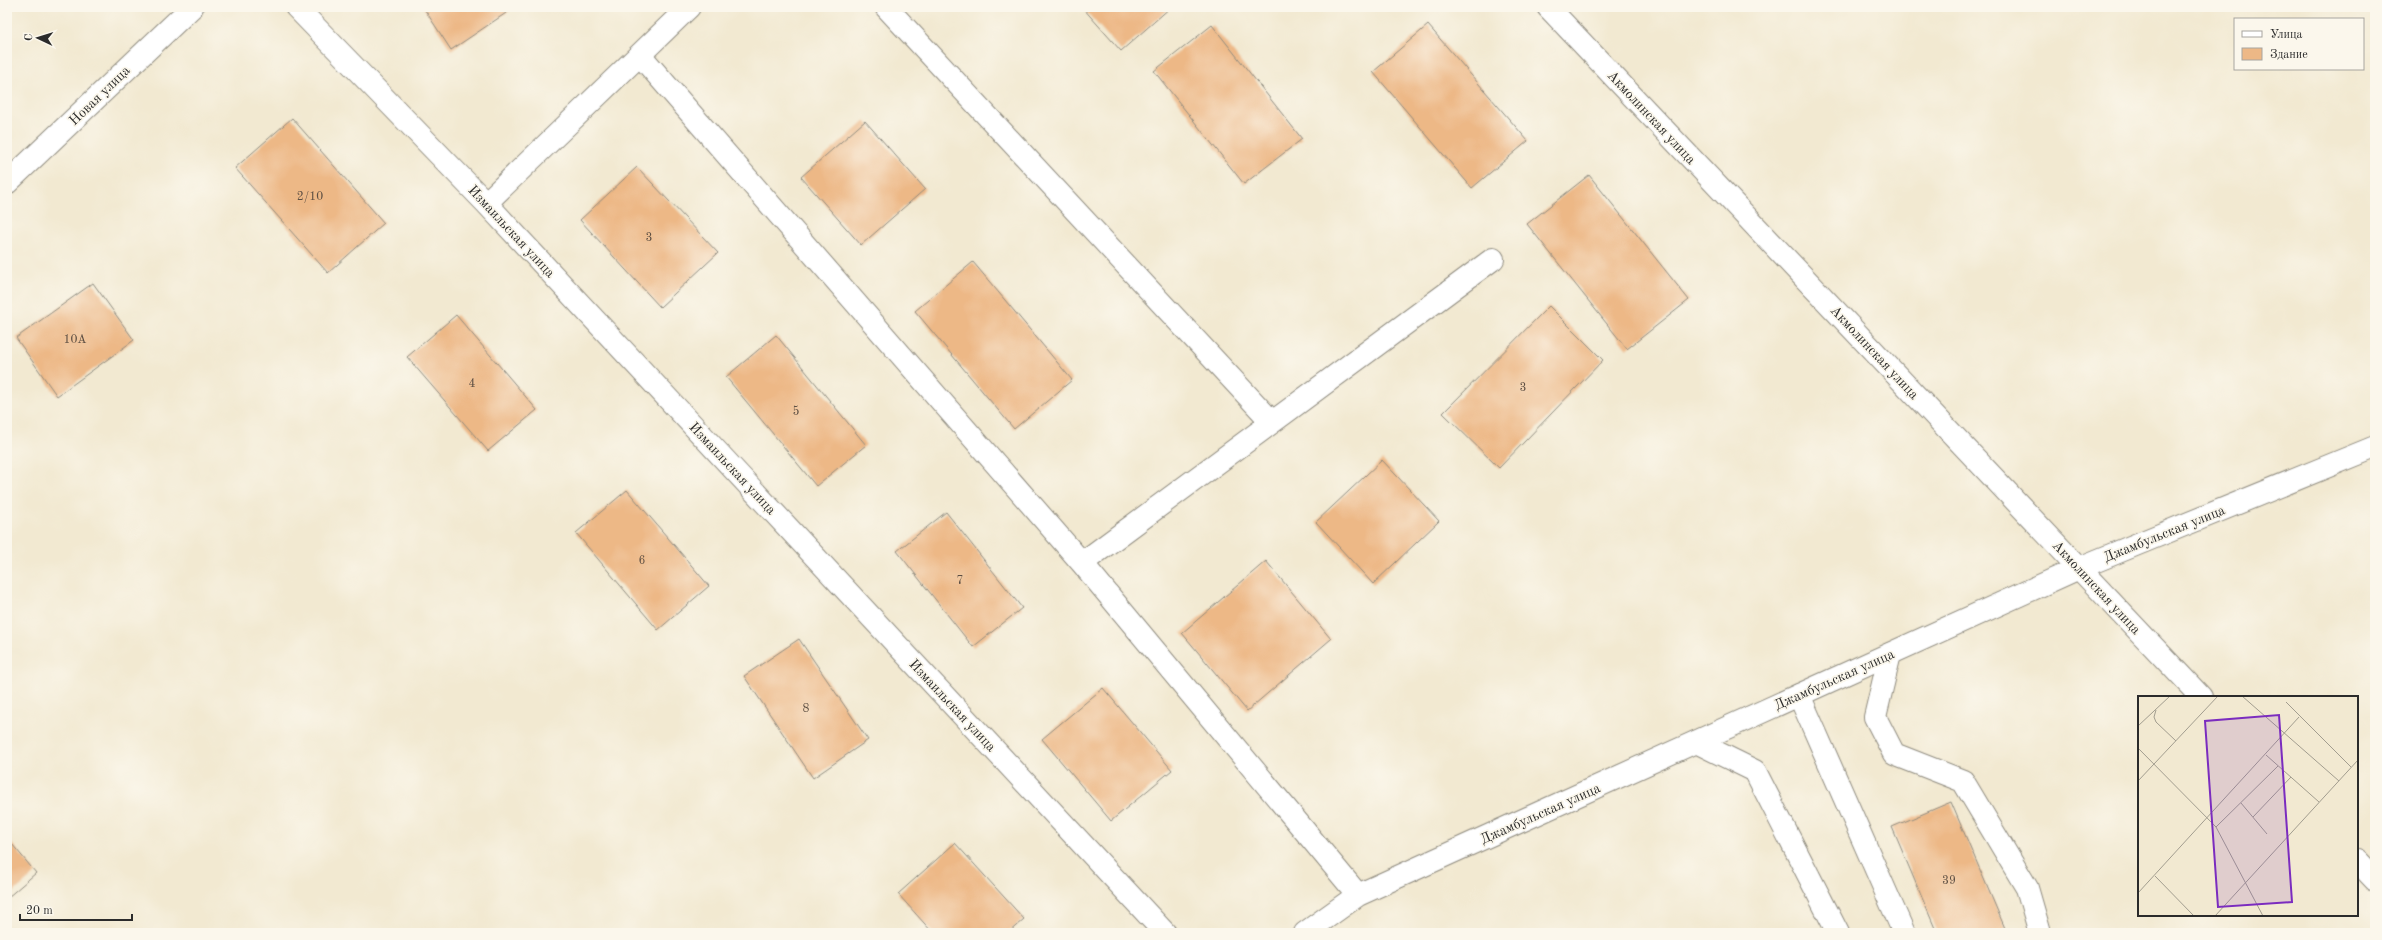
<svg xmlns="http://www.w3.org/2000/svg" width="2382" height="940" font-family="'Old Standard TT',serif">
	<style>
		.building { fill: #edb886 }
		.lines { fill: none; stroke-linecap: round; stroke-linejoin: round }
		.lane-casing { stroke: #8e8a7e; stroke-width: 24 }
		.street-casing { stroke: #8e8a7e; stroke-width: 24 }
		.primary-casing { stroke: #8e8a7e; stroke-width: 24 }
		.lane { stroke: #fff; stroke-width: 22 }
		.street { stroke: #fff; stroke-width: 22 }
		.primary { stroke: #fff; stroke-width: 22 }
		.labels { text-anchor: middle; stroke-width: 3.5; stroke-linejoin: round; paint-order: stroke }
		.number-label { font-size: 12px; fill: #5c4e42 }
		.street-label { font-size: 14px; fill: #2b2b2b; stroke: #fbf7ec }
		.inset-road { fill: none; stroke: #a29d8f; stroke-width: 1 }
		.view { fill: #7b2cbf; fill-opacity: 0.15; stroke: #7b2cbf; stroke-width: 2 }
		.inset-edge { fill: none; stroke: #2b2b2b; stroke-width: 2 }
	</style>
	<rect width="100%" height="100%" fill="#fbf7ec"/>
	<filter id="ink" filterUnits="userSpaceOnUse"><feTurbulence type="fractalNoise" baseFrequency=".025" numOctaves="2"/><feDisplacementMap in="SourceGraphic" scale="8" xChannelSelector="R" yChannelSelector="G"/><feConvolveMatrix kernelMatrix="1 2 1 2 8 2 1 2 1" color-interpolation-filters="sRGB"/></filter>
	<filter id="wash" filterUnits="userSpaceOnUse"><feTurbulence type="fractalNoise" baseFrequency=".012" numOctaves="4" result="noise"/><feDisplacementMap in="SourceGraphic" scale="16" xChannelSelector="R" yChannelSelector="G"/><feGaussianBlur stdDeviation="0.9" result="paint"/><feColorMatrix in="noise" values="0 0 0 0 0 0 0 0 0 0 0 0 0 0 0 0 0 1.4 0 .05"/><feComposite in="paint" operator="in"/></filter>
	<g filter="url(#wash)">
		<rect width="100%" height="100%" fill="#f2e9d1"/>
		<g id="blocks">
			<path class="building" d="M423,7H510L512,9L451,50Z
				M1082,7H1171L1121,51Z
				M1212,25L1302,139L1244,184L1154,71Z
				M1428,25L1528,141L1472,188L1373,72Z
				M292,118L384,223L328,273L235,168Z
				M865,121L925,189L861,245L801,177Z
				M637,167L718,253L660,307L580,220Z
				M1589,175L1689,300L1627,349L1527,224Z
				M973,262L1072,380L1014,429L915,311Z
				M93,283L134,340L57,396L16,338Z
				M1549,306L1603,360L1499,468L1443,413Z
				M456,315L537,410L488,451L407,357Z
				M776,335L866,445L816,486L726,377Z
				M1382,460L1439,521L1373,584L1316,522Z
				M627,490L709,586L658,630L576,533Z
				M946,512L1022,608L973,647L897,551Z
				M1266,561L1331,639L1247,711L1182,633Z
				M799,639L868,740L813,778L744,676Z
				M1103,688L1172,770L1111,821L1042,739Z
				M1951,802L2007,933H1937L1892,827Z
				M7,838L36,873L7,898Z
				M955,843L1024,919L1008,933H933L898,894Z"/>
		</g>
	</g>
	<g filter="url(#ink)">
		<use href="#blocks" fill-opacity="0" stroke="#8e8a7e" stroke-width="1"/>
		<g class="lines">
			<g class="lane-casing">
				<path id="lane" d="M1890,654L1875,717L1894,754L1963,781L2027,888L2040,933
					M1799,695L1904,933
					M1696,742L1755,771L1838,933"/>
			</g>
			<g class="street-casing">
				<path id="street" d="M296,7L486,203L1165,933
					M886,7L1272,422
					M640,55L1082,563L1358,895
					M7,183L192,7
					M486,203L689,7
					M1082,563L1493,259
					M1305,933L1358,895L2079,568L2375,447"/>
			</g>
			<g class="primary-casing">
				<path id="primary" d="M1548,7L2201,697
					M2357,861L2375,880"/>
			</g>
			<use href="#lane" class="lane"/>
			<use href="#street" class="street"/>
			<use href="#primary" class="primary"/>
		</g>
	</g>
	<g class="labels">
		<g class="number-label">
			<text x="310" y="200">2/10</text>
			<text x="649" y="241">3</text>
			<text x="75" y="343">10А</text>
			<text x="472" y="387">4</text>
			<text x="1523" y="391">3</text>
			<text x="796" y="415">5</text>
			<text x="642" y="564">6</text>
			<text x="960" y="584">7</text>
			<text x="806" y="712">8</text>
			<text x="1949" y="884">39</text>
		</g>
		<g class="street-label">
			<text transform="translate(99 95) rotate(-44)" y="5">Новая улица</text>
			<text transform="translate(1652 117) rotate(47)" y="5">Акмолинская улица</text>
			<text transform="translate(512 231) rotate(47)" y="5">Измаильская улица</text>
			<text transform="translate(1875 352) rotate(47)" y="5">Акмолинская улица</text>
			<text transform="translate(733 468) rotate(47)" y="5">Измаильская улица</text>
			<text transform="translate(2164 533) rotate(-22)" y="5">Джамбульская улица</text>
			<text transform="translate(2097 587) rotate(47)" y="5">Акмолинская улица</text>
			<text transform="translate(1834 679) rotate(-24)" y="5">Джамбульская улица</text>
			<text transform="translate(953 705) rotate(47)" y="5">Измаильская улица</text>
			<text transform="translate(1540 813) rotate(-24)" y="5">Джамбульская улица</text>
		</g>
	</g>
	<g transform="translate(2138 696)">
		<rect width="220" height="220" fill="#f2e9d1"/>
		<path class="inset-road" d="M104,0L201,85M148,6L213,71M18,14L16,21L18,26L38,45M0,30L32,0M0,52L78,131L125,220M128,59L181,106M0,85L80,0M103,107L129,138M115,121L153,81M78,131L140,70M17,180L56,220M0,197L161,21M77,220L220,64"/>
		<path class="view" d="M141,19L154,206L80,211L67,25Z"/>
		<rect width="220" height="220" class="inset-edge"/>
	</g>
	<rect width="2382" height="940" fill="none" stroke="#fbf7ec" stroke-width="24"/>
	<rect x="2234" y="18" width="130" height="52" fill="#fbf7ec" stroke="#a8a59f"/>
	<rect x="2242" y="31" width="20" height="6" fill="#ffffff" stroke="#a8a59f"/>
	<text x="2270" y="38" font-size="12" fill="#2b2b2b">Улица</text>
	<rect x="2242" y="48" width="20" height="12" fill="#edb886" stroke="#a8a59f"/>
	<text x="2270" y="58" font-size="12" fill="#2b2b2b">Здание</text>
	<g transform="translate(38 38) rotate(274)" stroke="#fbf7ec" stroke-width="3" paint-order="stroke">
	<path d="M0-3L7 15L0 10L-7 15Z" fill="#2b2b2b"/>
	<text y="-6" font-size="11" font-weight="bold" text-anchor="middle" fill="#2b2b2b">С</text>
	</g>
	<path d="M20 914v6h112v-6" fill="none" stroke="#2b2b2b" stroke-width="2"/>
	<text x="26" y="914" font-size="12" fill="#2b2b2b" stroke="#fbf7ec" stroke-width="3" paint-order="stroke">20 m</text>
</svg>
